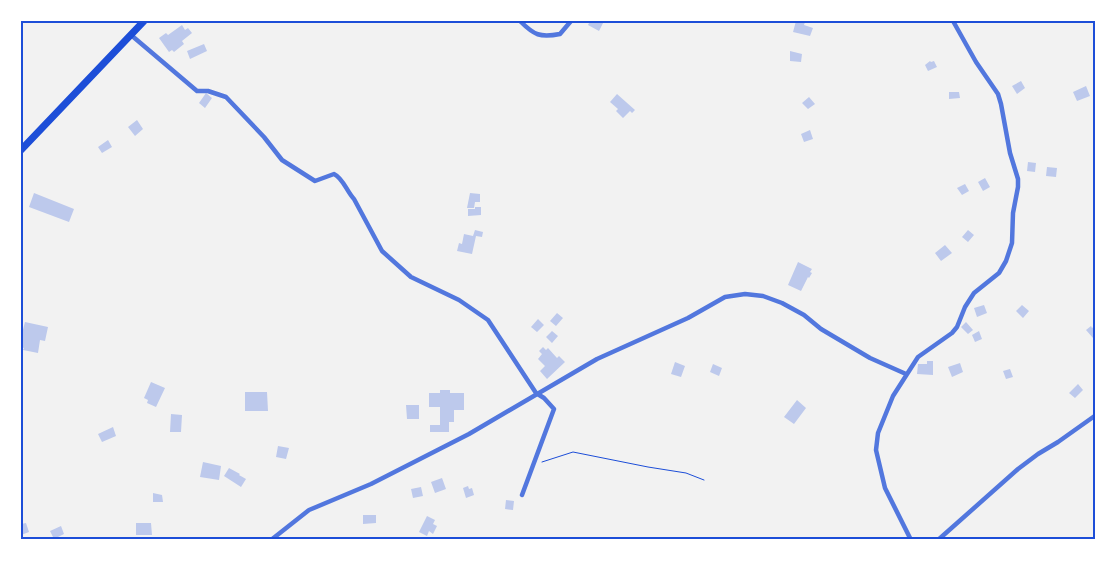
<svg xmlns="http://www.w3.org/2000/svg" width="1117" height="561" font-family="Quicksand,sans-serif">
	<style>
		.building { fill: #bdc9ec }
		.lines { fill: none; stroke-linecap: round; stroke-linejoin: round }
		.path { stroke: #1d4ed8; stroke-width: 1 }
		.minor { stroke: #5277de; stroke-width: 4.5 }
		.trunk { stroke: #1d4ed8; stroke-width: 7 }
		.neatline { fill: none; stroke: #1d4ed8; stroke-width: 2 }
	</style>
	<rect width="100%" height="100%" fill="#f2f2f2"/>
	<path class="building" d="M590,21H604L599,31L588,25Z
		M796,21L805,22L804,25L813,28L810,36L793,32Z
		M182,25L185,30L188,28L192,33L182,41L184,44L174,52L172,50L169,52L159,38L166,33L168,35Z
		M204,44L207,51L190,59L187,51Z
		M790,51L802,54L801,62L790,61Z
		M930,61L931,62L934,61L937,67L928,71L925,65Z
		M1021,81L1025,88L1017,94L1012,86Z
		M1086,86L1090,96L1077,101L1073,92Z
		M949,92H959L960,98L949,99Z
		M206,93L212,98L205,108L199,103Z
		M617,94L635,110L632,113L630,111L623,118L616,111L618,109L610,102Z
		M809,97L815,104L808,109L802,103Z
		M137,120L143,129L135,136L128,127Z
		M810,130L813,139L804,142L801,134Z
		M108,140L112,147L102,153L98,147Z
		M1028,162L1036,163L1035,172L1027,171Z
		M1047,167L1057,168L1056,177L1046,176Z
		M985,178L990,187L983,191L978,182Z
		M965,184L969,191L962,195L957,188Z
		M34,193L74,209L69,222L29,207Z
		M470,193L480,194V202H475L474,208H467Z
		M475,207H481V215L468,216V209H475Z
		M475,230L483,232L482,237L476,236L472,254L457,251L459,243L462,244L464,234L473,236Z
		M968,230L974,235L968,242L962,237Z
		M945,245L952,253L941,261L935,253Z
		M798,262L812,269L810,272L812,273L809,278L808,277L801,291L788,285Z
		M984,305L987,313L977,317L974,308Z
		M1022,305L1029,311L1023,318L1016,311Z
		M557,313L563,318L556,326L550,321Z
		M538,319L544,325L537,332L531,327Z
		M25,322L48,327L45,341L40,340L38,353L23,350L24,348L21,347V337Z
		M966,322L973,330L968,334L961,327Z
		M1096,325V336L1093,338L1086,330L1091,326L1092,328Z
		M552,331L558,336L552,343L546,337Z
		M979,331L982,339L975,342L972,335Z
		M543,347L546,350L548,348L557,358L559,356L565,362L547,379L540,371L545,366L538,359L542,354L539,351Z
		M927,361H933V375L917,374L918,364H927Z
		M675,362L685,366L681,377L671,374Z
		M960,363L963,372L952,377L948,367Z
		M713,364L722,368L719,376L710,372Z
		M1010,369L1013,377L1006,379L1003,371Z
		M151,382L165,388L156,407L147,403L148,400L144,398Z
		M1078,384L1083,390L1075,398L1069,393Z
		M440,390H450V393H464V410H454V422H449V432H430V425H440V407H429V393H440Z
		M245,392H267L268,411H245Z
		M797,400L806,408L794,424L784,417Z
		M406,405H419V419H407Z
		M171,414L182,415L181,432H170Z
		M113,427L116,436L102,442L98,434Z
		M278,446L289,448L286,459L276,457Z
		M203,462L221,466L219,480L200,477Z
		M229,468L240,474L239,475L246,479L241,487L224,476Z
		M442,478L446,489L435,493L431,482Z
		M468,486L469,489L472,488L474,495L466,498L463,488Z
		M421,487L423,496L413,498L411,489Z
		M153,493L162,495L163,502H153Z
		M506,500L514,501L513,510L505,509Z
		M363,515H376V523L363,524Z
		M427,516L435,520L433,524L437,526L433,534L429,531L427,536L419,532Z
		M26,523L29,532L21,535V524Z
		M136,523H151L152,535H136Z
		M61,526L64,534L54,539L50,531Z"/>
	<g class="lines">
		<path class="path" d="M542,462L573,452L648,467L686,473L704,480"/>
		<path class="minor" d="M520,21C534,35 540,38 560,34L571,21
			M131,35L197,91H208L226,97L264,137L282,160L315,181L334,174C343,178 347,192 354,199L382,251L411,277L459,300L488,320L536,393L544,398L554,409L522,495
			M271,540L309,510L371,484L469,434L597,359L688,318L725,297L745,294L763,296L782,303L804,315L821,329L870,358L906,374
			M911,540L885,488L876,450L878,433L893,396L918,357L952,333L957,327L965,307L974,293L999,273L1006,261L1012,243L1013,213L1018,187V179L1010,153L1001,104L998,94L976,62L953,21
			M938,540L1018,469L1038,454L1058,442L1096,415"/>
		<path class="trunk" d="M21,150L144,21"/>
	</g>
	<rect width="1117" height="561" fill="none" stroke="#ffffff" stroke-width="45"/>
	<rect x="22" y="22" width="1072" height="516" class="neatline"/>
</svg>
